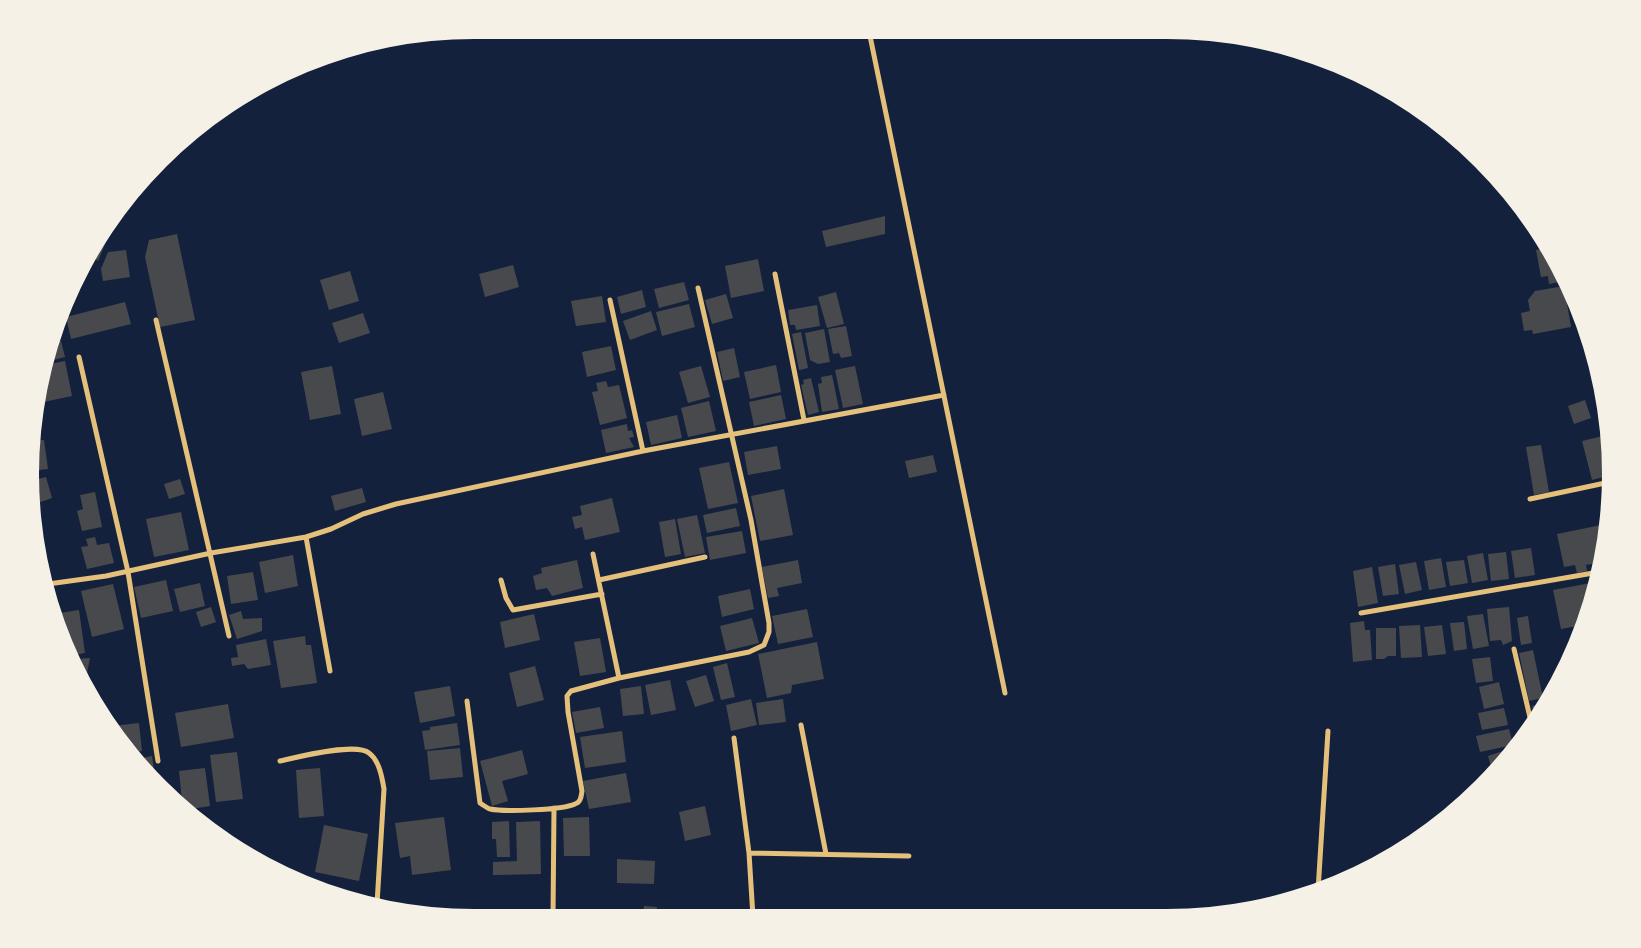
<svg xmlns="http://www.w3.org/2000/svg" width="1641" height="948" font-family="Cabin,sans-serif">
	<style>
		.building { fill: #48494c }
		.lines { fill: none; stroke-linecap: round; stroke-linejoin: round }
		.minor { stroke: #e5c07b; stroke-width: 5 }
	</style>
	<rect width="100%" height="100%" fill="#14213d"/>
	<path class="building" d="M885,216V234L826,247L822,231Z
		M177,234L195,320L160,327L145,257L149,240Z
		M100,239L106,242L98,261L92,256Z
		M1547,248L1565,281L1549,284L1548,276L1541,277L1536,250Z
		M126,250L130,277L103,281L101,269L108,252Z
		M758,259L764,291L731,298L725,266Z
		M513,265L519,287L485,297L479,274Z
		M350,271L359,301L329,310L320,280Z
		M684,282L689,300L659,308L654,289Z
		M1564,286L1571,327L1533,334L1532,330L1524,331L1521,313L1530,311L1528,300L1535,291Z
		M642,290L646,307L621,314L617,297Z
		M836,292L844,324L827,328L818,297Z
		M726,294L733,318L712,324L705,300Z
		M602,296L606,322L576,326L571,301Z
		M125,302L131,324L71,339L66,317Z
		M689,304L695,327L662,336L656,312Z
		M817,305L820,326L796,330L795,325H790L788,310Z
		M651,311L657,330L630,340L623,321Z
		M363,313L370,333L339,343L332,323Z
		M846,326L852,356L841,358L839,353L833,354L828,329Z
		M59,328L62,335L55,337Z
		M824,329L830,362L818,364L810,360L805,333Z
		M801,332L808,368L799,370L792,334Z
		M61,341L65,357L45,362L52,344Z
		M611,346L616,370L587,377L582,352Z
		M734,348L740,377L723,381L717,352Z
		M65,361L72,396L39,403L44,365Z
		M776,365L781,392L750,399L744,372Z
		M332,366L341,414L310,420L301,372Z
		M701,366L710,397L688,403L679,372Z
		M855,366L863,404L843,408L835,370Z
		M832,375L839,409L822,412L818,384L822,383L821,377Z
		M811,378L819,412L808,415L801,385L804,384L803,380Z
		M606,381L608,387L619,385L627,418L600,425L592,392L598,391L596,383Z
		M383,392L392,429L362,436L354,399Z
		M781,395L786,419L754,426L749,402Z
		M1585,400L1591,418L1574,424L1568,406Z
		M709,401L716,431L688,437L681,408Z
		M677,415L682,438L651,445L646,422Z
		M627,424L628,431L632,430L634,437L629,438L634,447L606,453L601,430Z
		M1607,435L1611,475L1592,480L1582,441Z
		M44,440L48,469L30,471L34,441Z
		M1541,445L1549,492L1534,495L1526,447Z
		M777,446L781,469L748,475L744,452Z
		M933,455L937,472L909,478L905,461Z
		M729,462L738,503L708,509L699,468Z
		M46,477L52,498L35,504L31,481Z
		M180,479L185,494L169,499L164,484Z
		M362,488L366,502L335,511L331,496Z
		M784,489L793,535L760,541L751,496Z
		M95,492L102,527L82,531L77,511L83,509L80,495Z
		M612,498L620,532L585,540L582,527L575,529L572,517L582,515L580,506Z
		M736,508L740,526L707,533L703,515Z
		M181,512L189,550L154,557L146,519Z
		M697,515L705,553L685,557L677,519Z
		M675,519L681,554L665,557L659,522Z
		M1606,524L1602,562L1586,565L1587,571L1577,573L1575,565L1564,567L1557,534Z
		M742,531L746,553L710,560L706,537Z
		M95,537L97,545L109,543L114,563L87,569L81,547L88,546L86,539Z
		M1531,548L1535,575L1515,578L1511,551Z
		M1506,552L1509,579L1491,581L1488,554Z
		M1483,553L1488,580L1472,583L1467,556Z
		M293,555L298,586L265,593L259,562Z
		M1441,558L1446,587L1429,590L1424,561Z
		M577,560L583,588L552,596L547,588L536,590L533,576L542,573L541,568Z
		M798,560L802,583L777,588L779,596L768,598L762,567Z
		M1464,560L1468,583L1450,586L1446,562Z
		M1416,562L1422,590L1405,594L1399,565Z
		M1395,564L1399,594L1383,596L1378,567Z
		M1372,567L1378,603L1358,607L1353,571Z
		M253,572L258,600L231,604L227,576Z
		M166,580L173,611L141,618L134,587Z
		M1596,582L1583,625L1561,629L1553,590Z
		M200,583L205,606L180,612L174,589Z
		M113,584L124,629L92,637L81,591Z
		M750,589L754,609L722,617L718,596Z
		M211,607L216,622L201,627L196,612Z
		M1509,607L1512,641L1503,645L1501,640L1490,641L1487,609Z
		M807,609L813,637L778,644L772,616Z
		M79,610L85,653L74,655L53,614Z
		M241,611L243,619L262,618V631L237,639L229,615Z
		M534,614L540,640L505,648L500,622Z
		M1483,614L1489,646L1473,649L1467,616Z
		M1528,616L1532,643L1521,645L1517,618Z
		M752,618L759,643L726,651L720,626Z
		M1364,621L1365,630H1370L1372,660L1353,662L1350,623Z
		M1464,622L1467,649L1454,651L1450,623Z
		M1420,625L1422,657L1401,658L1399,626Z
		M1442,625L1446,654L1428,656L1424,627Z
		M1376,628H1396V656H1388L1384,659H1376Z
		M305,636L306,645H311L317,683L281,688L273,641Z
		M600,638L606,672L580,676L574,642Z
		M266,639L271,665L248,669L244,664L232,666L231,658L238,657L236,645Z
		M817,642L824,679L792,685L791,693L767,698L758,654Z
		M1533,650L1543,698L1529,701L1519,653Z
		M1490,657L1493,681L1476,683L1472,659Z
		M90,658L86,678L76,659Z
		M727,663L735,697L721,700L713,667Z
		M535,666L544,700L517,707L509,673Z
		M706,675L714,701L695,707L686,681Z
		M670,680L676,710L651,715L645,685Z
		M1499,682L1504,704L1484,709L1479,687Z
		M450,686L455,716L420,723L414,692Z
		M641,686L644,714L623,716L620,689Z
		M751,699L757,725L731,731L726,705Z
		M783,699L786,722L759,725L756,703Z
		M1546,703L1536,720V721L1532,706Z
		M228,704L234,738L181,747L175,713Z
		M600,707L604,728L576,733L572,712Z
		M1504,708L1508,725L1482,730L1478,713Z
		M139,723L142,751L131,753L122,745L112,726Z
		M457,723L460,745L425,750L422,731L430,730V727Z
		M1509,729L1513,745L1480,752L1476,736Z
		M622,731L626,762L585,768L580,737Z
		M460,748L463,777L430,780L427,751Z
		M1512,748V750L1497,769L1492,770L1488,756Z
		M522,750L528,774L502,781L508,801L492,806L480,761Z
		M237,752L243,799L216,802L210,755Z
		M152,756L155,776L137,759Z
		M205,768L210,806L191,809L182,801L179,771Z
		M320,768L324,816L299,818L296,770Z
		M626,773L631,802L589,809L583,781Z
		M705,806L711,835L685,841L679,812Z
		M444,817L451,870L412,875L410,856L400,858L395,823Z
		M589,817L590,856H564L563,818Z
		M509,821L510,857H497L496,839H492V822Z
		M540,821L541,874L493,875V862L517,861L516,822Z
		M324,825L368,834L359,881L315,872Z
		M617,859L655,861L654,884L617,883Z
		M644,906L657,907L656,917H643Z"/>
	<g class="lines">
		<path class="minor" d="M869,31L1005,693
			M775,274L804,420
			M610,300L643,451
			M156,320L229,636
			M79,357L128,572L158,761
			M1530,499L1610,482
			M306,537L330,671
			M593,554L619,678
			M501,580L506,598L513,610L602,594
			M599,580L705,557
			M48,584L106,576L211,553L306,537L331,529L363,514L396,504L643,451L944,395
			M1361,613L1599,572
			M1514,649L1532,726
			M467,701L480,803C483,805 487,808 490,809C504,812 563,810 575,804C581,802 581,797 582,791L568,712L567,696L571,691L619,678L749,652L764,645L769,632V623L751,520L698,288
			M801,725L826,854
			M734,738L749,853L753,917
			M280,761C298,757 356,742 369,753C379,760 382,777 384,789L377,904
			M749,853L909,856
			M1318,891L1328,731
			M553,917L554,808"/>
	</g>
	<path d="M0 0H1641V948H0ZM474 39H1167A435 435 0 0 1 1602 474V474A435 435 0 0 1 1167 909H474A435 435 0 0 1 39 474V474A435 435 0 0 1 474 39Z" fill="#f6f1e7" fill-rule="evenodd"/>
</svg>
